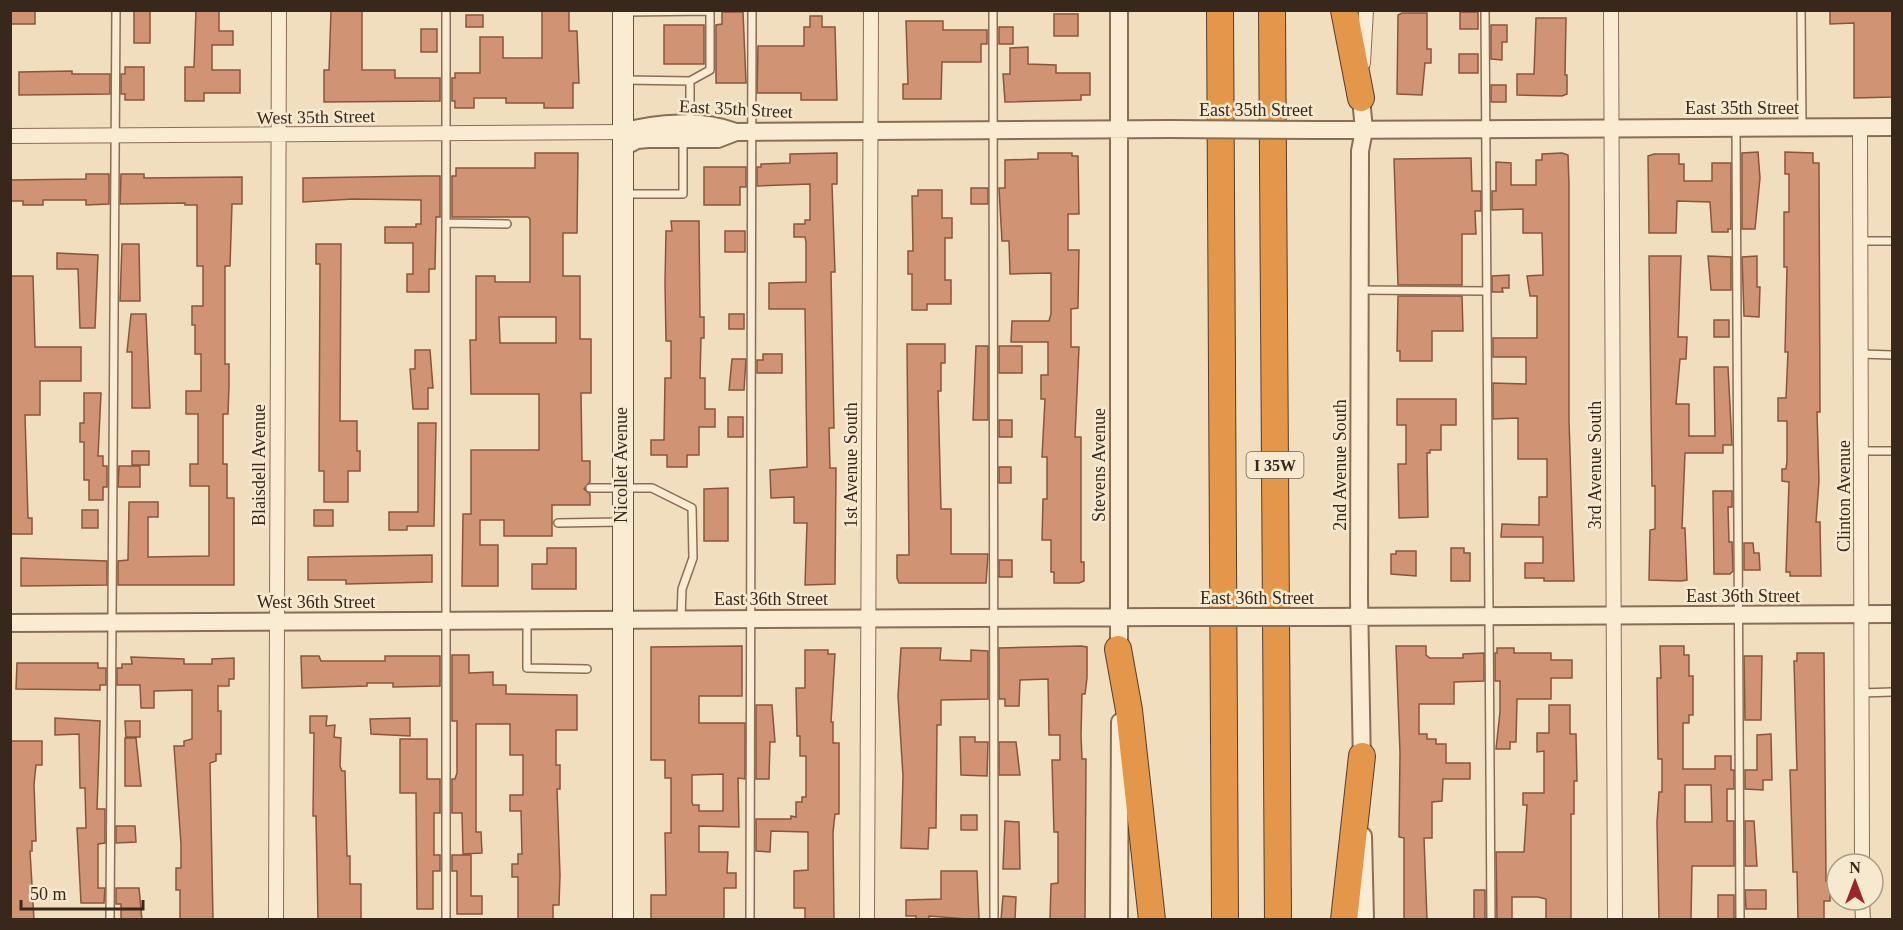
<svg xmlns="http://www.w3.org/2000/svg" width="1903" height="930" font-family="'Times New Roman',serif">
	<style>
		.building { fill: #d09373; stroke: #8a553b; stroke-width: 1.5; fill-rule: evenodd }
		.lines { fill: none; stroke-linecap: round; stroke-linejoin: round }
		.service-casing { stroke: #896e56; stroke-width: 10 }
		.minor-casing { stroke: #896e56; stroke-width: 16 }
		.tertiary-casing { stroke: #896e56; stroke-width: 20 }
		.secondary-casing { stroke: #6b4f3a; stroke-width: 22 }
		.motorway-casing { stroke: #573c2b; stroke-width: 28 }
		.service { stroke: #faecd3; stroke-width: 7 }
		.minor { stroke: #faecd3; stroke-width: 14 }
		.tertiary { stroke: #faecd3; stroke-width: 16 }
		.secondary { stroke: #faecd3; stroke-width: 20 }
		.motorway { stroke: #e4964a; stroke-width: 26 }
		.tertiary-bridge-casing { stroke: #896e56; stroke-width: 20; stroke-linecap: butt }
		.tertiary-bridge { stroke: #faecd3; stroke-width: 16 }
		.labels { text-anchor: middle; stroke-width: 5; stroke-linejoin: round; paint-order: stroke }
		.shield { fill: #f7e9cf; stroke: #716252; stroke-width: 1.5 }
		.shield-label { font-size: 16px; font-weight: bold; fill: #38281c }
		.street-label { font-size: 18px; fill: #38281c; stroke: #f7e9cf }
	</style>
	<rect width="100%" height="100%" fill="#f0debf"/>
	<path class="building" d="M10,10H35V24H10Z
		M196,10H219V31H233V45H212V70H240V93H204V101H185V67H194Z
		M331,10H362V70H395V78H440V101L324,102V70H329Z
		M542,10H569V31H577L579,83H573V108H544V103H506V98H474V108H455V101H452V78H455V73H480V37H503V58H542Z
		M1830,10H1893V97L1854,98V23L1830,24Z
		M134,11H150V43H134Z
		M722,12H743L746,83H716V25L722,24Z
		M1460,12H1478V29H1460Z
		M1402,13H1427V49H1431V63H1425L1422,95L1397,94L1398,15Z
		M1054,14H1078V36H1054Z
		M466,15H483V27H466Z
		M810,16H822V27H835L837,100H801V93H757L758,46H804V27H810Z
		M1536,18H1566L1565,75H1567V94L1562,96L1517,95V74H1534Z
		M906,21H943V30H987V44H981V62H942L941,99H903V84H908Z
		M664,25H704V64H664Z
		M1491,25H1507V42H1502V60L1491,59Z
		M999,27H1013V44H999Z
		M421,29H437V52H421Z
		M1028,47V64L1056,65V73H1090V95H1081V100L1005,102L1003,74H1010V48Z
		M1459,54H1478V73H1459Z
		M125,67H144V100H125V94H121V74H125Z
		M72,71V74H110V94L19,95V72Z
		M1491,85H1506V102H1491Z
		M1758,152L1760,178L1755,229H1742V153Z
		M1785,152L1813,153V163H1819L1820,412H1817L1819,481L1816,522H1820L1821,576H1790V572H1786L1789,482L1782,481V469H1786L1787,461V421H1778V398H1786L1788,352H1785L1787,267H1784V212H1789V174H1785Z
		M535,153H578L577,233H563V276H580V339H591V393H581L582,461H590V482L584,489L590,494V505H552V536H504V520H480V545H498V586H462L463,514H471V450H539V394H471L470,340H476V276H495V282H530V219L528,217H452V176H456V168H535ZM499,317H556V343H500Z
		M837,153V184H832L835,272H831L834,428H829L830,468H836L835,584L805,585L807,523H794V497L771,498L770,470L807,467L805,309H769V283L806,282V242L805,237H794V224H805V220H810V184L757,186V167H761V164L790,163V154Z
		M1038,153H1072V156H1078L1079,214H1068V250H1079L1078,308L1071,309V347H1079L1075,437H1081V562H1084V581L1079,583H1054V572H1051V540H1042L1043,499H1047V457H1042L1045,399H1041V375H1048V342H1011L1012,321H1049L1051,314V273L1010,274L1009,241H1002L999,188H1005V160L1038,159Z
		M1562,153L1568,155L1569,184V420L1574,581H1544V578H1525V563H1543V537H1501L1502,524L1539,525V497H1547V459H1518V418L1493,419V383L1526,384V357H1493V338H1537V296H1530L1527,276L1543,275L1542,233H1523V209L1492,210V191H1496V162L1511,163V185H1536V160H1542V154Z
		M1654,154H1679V164H1684V181H1712V163H1731V229H1728V232H1712L1710,202L1677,201L1676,233H1649L1648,156Z
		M1471,158L1472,191H1481V211H1475L1476,234H1462V285H1398L1394,159Z
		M704,167H746V187H740V205H704Z
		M86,174H109V204L86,205V200H43V205H23V201H10V180L86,179Z
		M121,174H144V178L242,177V204H232L230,266H225V364H229V386L228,414H223V464H227V498H234V585H118V561L128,560L129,502H158V517H148V557L209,556V486H190V464H198V414H186V391H201V354H195V325H192V306H203V266H197V205H185V203L120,204Z
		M421,176H440V217H436L435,269H429V292H407V274H413V243H385V227H416V224H421V200L353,199L303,202V178Z
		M971,188H988V204H971Z
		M918,190H942V218H952V238H945V280H951V304H927V310H912V274H908V251H913L912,196H918Z
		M671,221H699L700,317H704V338H701L700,378H705V409H715V427H699V455H687V467H667V455H651V440H664L665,378H671V341H666L665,283L666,231H672Z
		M725,231H745V252H725Z
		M122,244H139L140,301H120Z
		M316,244H341L340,421H357V451H360V471H348V502H324V471H319L320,264H316Z
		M57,253L98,255L95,328H80L78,269H57Z
		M1649,256H1681L1678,337H1687L1686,359H1680L1676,404H1689V436H1715L1714,367H1728L1732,445H1723V453H1685L1682,528H1685L1687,580L1681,581L1649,580L1650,530L1655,529V486H1652Z
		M1708,256L1731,257V290H1711Z
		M1757,256V287H1760L1759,317L1744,316L1742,257Z
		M1509,275V288H1502L1503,292H1492V276Z
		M10,276H33L35,347H81V381H40V415H25L28,518H32V534H10Z
		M1398,296H1462L1463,331H1432V361H1400V351H1397Z
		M131,314H146L150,408H132V352H127Z
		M729,314H744V329H729Z
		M1714,320H1729V337H1714Z
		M907,344H945V363H941V391H938L941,509H951V554H988L986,583H899L897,578V555H909Z
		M976,346H988V420H973Z
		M999,346H1022V373H999Z
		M415,350H430L433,388H428V409H413L410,369H415Z
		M763,354H782V373H757V360H763Z
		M732,359H746L744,390H729Z
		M84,393H101L98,456H103V466H107V487H103V500H89V480H84V442H80V423H84Z
		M1397,399H1456V425H1441V450H1430V453H1427L1428,517L1399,518L1398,464H1406V425H1397Z
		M728,417H743V437H728Z
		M999,420H1012V437H999Z
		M418,423H436L434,526H407V530H389V512H418Z
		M132,451H149V465H132Z
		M119,466H140V487H118Z
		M999,467H1011V483H999Z
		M728,488V541H704V489Z
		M1713,491H1732V507H1728L1729,542H1732L1733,571L1730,574H1714Z
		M82,510H98V528H82Z
		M314,510H333V526H314Z
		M1744,543H1753L1754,553H1759L1760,570H1744Z
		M547,548H576V589H532V564H547Z
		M1451,548H1464V553H1470V581H1451Z
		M1396,551H1416V576L1391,574V554H1396Z
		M432,555V582L346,584V580H308V557Z
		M21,558L107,561V585L21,586Z
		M999,560H1012V577H999Z
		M742,646V696H699V723H745V779L738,778L739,827L699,826V852H728L727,873H736V888H724V920H651V895H666L665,833H671V778H665V760H651V647ZM723,774V811H699V805H693L692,802V775Z
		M1081,646L1087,647V678L1085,694H1082L1081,735L1082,759H1086L1085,920H1050L1051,884L1058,883V832H1054L1052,760H1060V735H1049L1048,679L1020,680L1019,706H1005V699H999V648Z
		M1396,646H1426V655L1430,658H1463V654L1484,653V681L1454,682V704H1419V734H1427V739H1436V744H1446V763H1470V779H1443L1442,801L1432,802V838H1424L1427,920H1404V838L1399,837L1400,753Z
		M1660,646H1684V655H1689V676H1693V715H1689V723H1683V769H1715V756H1731V770H1734V789H1727V821H1734V866H1692L1691,920H1659L1657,822L1659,792H1662V759H1658L1657,678H1661ZM1685,785H1711L1712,822H1685Z
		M901,648H941L940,660L971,661V650L988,651V699L941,700V725H937L936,828H929L928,849L901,848L903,776L898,696Z
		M1497,648H1514V653H1551V660H1572V678H1551V699H1517L1516,742H1510V749H1496L1500,712V681H1495V653H1497Z
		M805,650H828V654H835L831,722H833V743H839V814H835L833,832L834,920H805V908H794V871L808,870V832L771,831L770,852L756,851V819H791V816L796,817V802H802V797H806V756H800V736H797L796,688H805Z
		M1797,653H1824L1826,881H1830V901H1824V920H1798L1797,872H1793L1790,770H1797L1794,661H1797Z
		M452,655H469V673L493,672V685H506V694L577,695V730H556V765H560V789H557L560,875L559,905H553V920H518V877H512V864H518V854H522L521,811H510V795H523V755H510V724H476V832H481L482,853L463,854L462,813H452V779H455L457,773V721H452Z
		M301,656H319L321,661H385V656H440V686L393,687V683H367V686L302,688Z
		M1744,656H1762L1761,720H1745Z
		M131,657L184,659V664H212V659L234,658V679H229V686H218V711H221V754H216V761L210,763L213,920H180V890H176V868H181V844L174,746H184V741L192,739V690L154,691V708H141L140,685H117V668H122V664H132Z
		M17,663H98V668H106V685H100V690L16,689Z
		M756,705H772L775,742H770L769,779H756Z
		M1549,705H1570V734H1576L1577,781H1574V814H1571V920H1546V899L1538,897H1512V920H1497L1496,852H1524L1527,805H1523V793H1544V751L1537,752V733H1549Z
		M310,716H327L326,726L335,725L334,737L341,738L340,766L342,771H345L347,856H350V884H361V920H318L316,816H313L314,733H310Z
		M55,718L100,721L97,809H105V843L98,844V888H105L104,903H81L77,828H86L85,788H80L79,734L55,735Z
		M410,718V736L371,734L370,719Z
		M125,721H140V737H126Z
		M1771,734L1772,780H1763V790L1745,789V770H1757V735Z
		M960,737H975V742H988L987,776L961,775Z
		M125,738H136L141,786H125Z
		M400,739H427V779H440V813H434V855H440V871H433V909H417L416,793H400Z
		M10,741H42V765H36L34,784L36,841H32V851H30L34,920H10Z
		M999,742H1016L1020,775H999Z
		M961,815H977V830H961Z
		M1005,821L1019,822L1020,869H1003Z
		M1745,821H1754L1757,866H1745Z
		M116,826H135L136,842L116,843Z
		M452,855H471V896H482V914H457V871H452Z
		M941,871H977L979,920L929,916V920H916V916H906V900L941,899Z
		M116,888H139L142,920H121V904H116Z
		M1474,890H1485V920H1474Z
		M1745,890H1766V909H1746Z
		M1718,895H1734V920H1718Z
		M1003,896L1016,897L1015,920H1001Z"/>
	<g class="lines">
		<g class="service-casing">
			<path id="service" d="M993,10L994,920
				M1485,10L1491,920
				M1801,10L1802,127
				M625,12L710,11V70L690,81
				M625,80L690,81V124
				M1736,129L1740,920
				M624,194H683V139
				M446,223L507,224
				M1859,241H1892
				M1360,290L1485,291
				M1861,354L1892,355
				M1862,451H1892
				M590,488H652L692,508L693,558L682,589L681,619
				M558,523L621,522
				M527,620V668L587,669
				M1861,693L1892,692
				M110,920L116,10
				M446,920V10
				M750,920L752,10"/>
		</g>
		<g class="minor-casing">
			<path id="minor" d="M1611,10L1615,920
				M1363,63L1366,10
				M1860,127L1862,864
				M10,136L622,132
				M1862,900L1863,920
				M276,920L279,10
				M867,920L871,10"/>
		</g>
		<g class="tertiary-casing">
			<path id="tertiary" d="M1361,98L1364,130L1360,151L1359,597L1362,766
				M1316,130L1892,127
				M622,132C658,122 701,119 736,132L1169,129
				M622,148L637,140L648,139H718L736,132
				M1317,617L1892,614
				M10,623L1164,617
				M1119,658V10
				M1363,836L1365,920
				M1119,920L1120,722"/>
		</g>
		<g class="secondary-casing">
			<path id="secondary" d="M623,10V920"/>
		</g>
		<g class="motorway-casing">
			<path id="motorway" d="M1220,10L1225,920
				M1272,10L1278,920
				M1344,10L1361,98
				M1118,649L1129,710L1152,920
				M1344,920L1362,756"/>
		</g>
		<use href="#service" class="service"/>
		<use href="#minor" class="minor"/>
		<use href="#tertiary" class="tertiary"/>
		<use href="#secondary" class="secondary"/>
		<use href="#motorway" class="motorway"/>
		<g class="tertiary-bridge-casing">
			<path id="tertiary-bridge" d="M1169,129L1316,130
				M1164,617H1317"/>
		</g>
		<use href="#tertiary-bridge" class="tertiary-bridge"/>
	</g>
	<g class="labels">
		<rect class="shield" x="1246.5" y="452" width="57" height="26" rx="4.5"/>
		<g class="shield-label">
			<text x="1275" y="471">I 35W</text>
		</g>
		<g class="street-label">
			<text x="1742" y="114">East 35th Street</text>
			<text transform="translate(736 109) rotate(3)" y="6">East 35th Street</text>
			<text x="1256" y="116">East 35th Street</text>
			<text transform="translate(316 117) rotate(-1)" y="6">West 35th Street</text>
			<text transform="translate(259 465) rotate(-90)" y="6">Blaisdell Avenue</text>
			<text transform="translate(621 465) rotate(-90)" y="6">Nicollet Avenue</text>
			<text transform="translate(851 465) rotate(-90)" y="6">1st Avenue South</text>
			<text transform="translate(1099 465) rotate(-90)" y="6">Stevens Avenue</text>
			<text transform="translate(1340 465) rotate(-90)" y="6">2nd Avenue South</text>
			<text transform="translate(1595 465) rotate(-90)" y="6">3rd Avenue South</text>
			<text transform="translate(1844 496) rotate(-90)" y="6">Clinton Avenue</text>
			<text x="1743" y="602">East 36th Street</text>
			<text x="1257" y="604">East 36th Street</text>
			<text x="771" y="605">East 36th Street</text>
			<text x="316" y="608">West 36th Street</text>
		</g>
	</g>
	<rect width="1903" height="930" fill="none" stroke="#38281c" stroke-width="24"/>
	<g transform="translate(1855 882)"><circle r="28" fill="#f7e9cf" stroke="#ab9c87" stroke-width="1.5"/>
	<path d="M0-4.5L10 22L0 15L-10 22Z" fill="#9b242d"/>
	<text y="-9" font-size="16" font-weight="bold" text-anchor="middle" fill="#38281c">N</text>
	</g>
	<path d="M21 900v9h122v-9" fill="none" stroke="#38281c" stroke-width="3"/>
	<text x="30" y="900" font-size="18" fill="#38281c" stroke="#f7e9cf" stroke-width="4.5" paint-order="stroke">50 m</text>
</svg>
